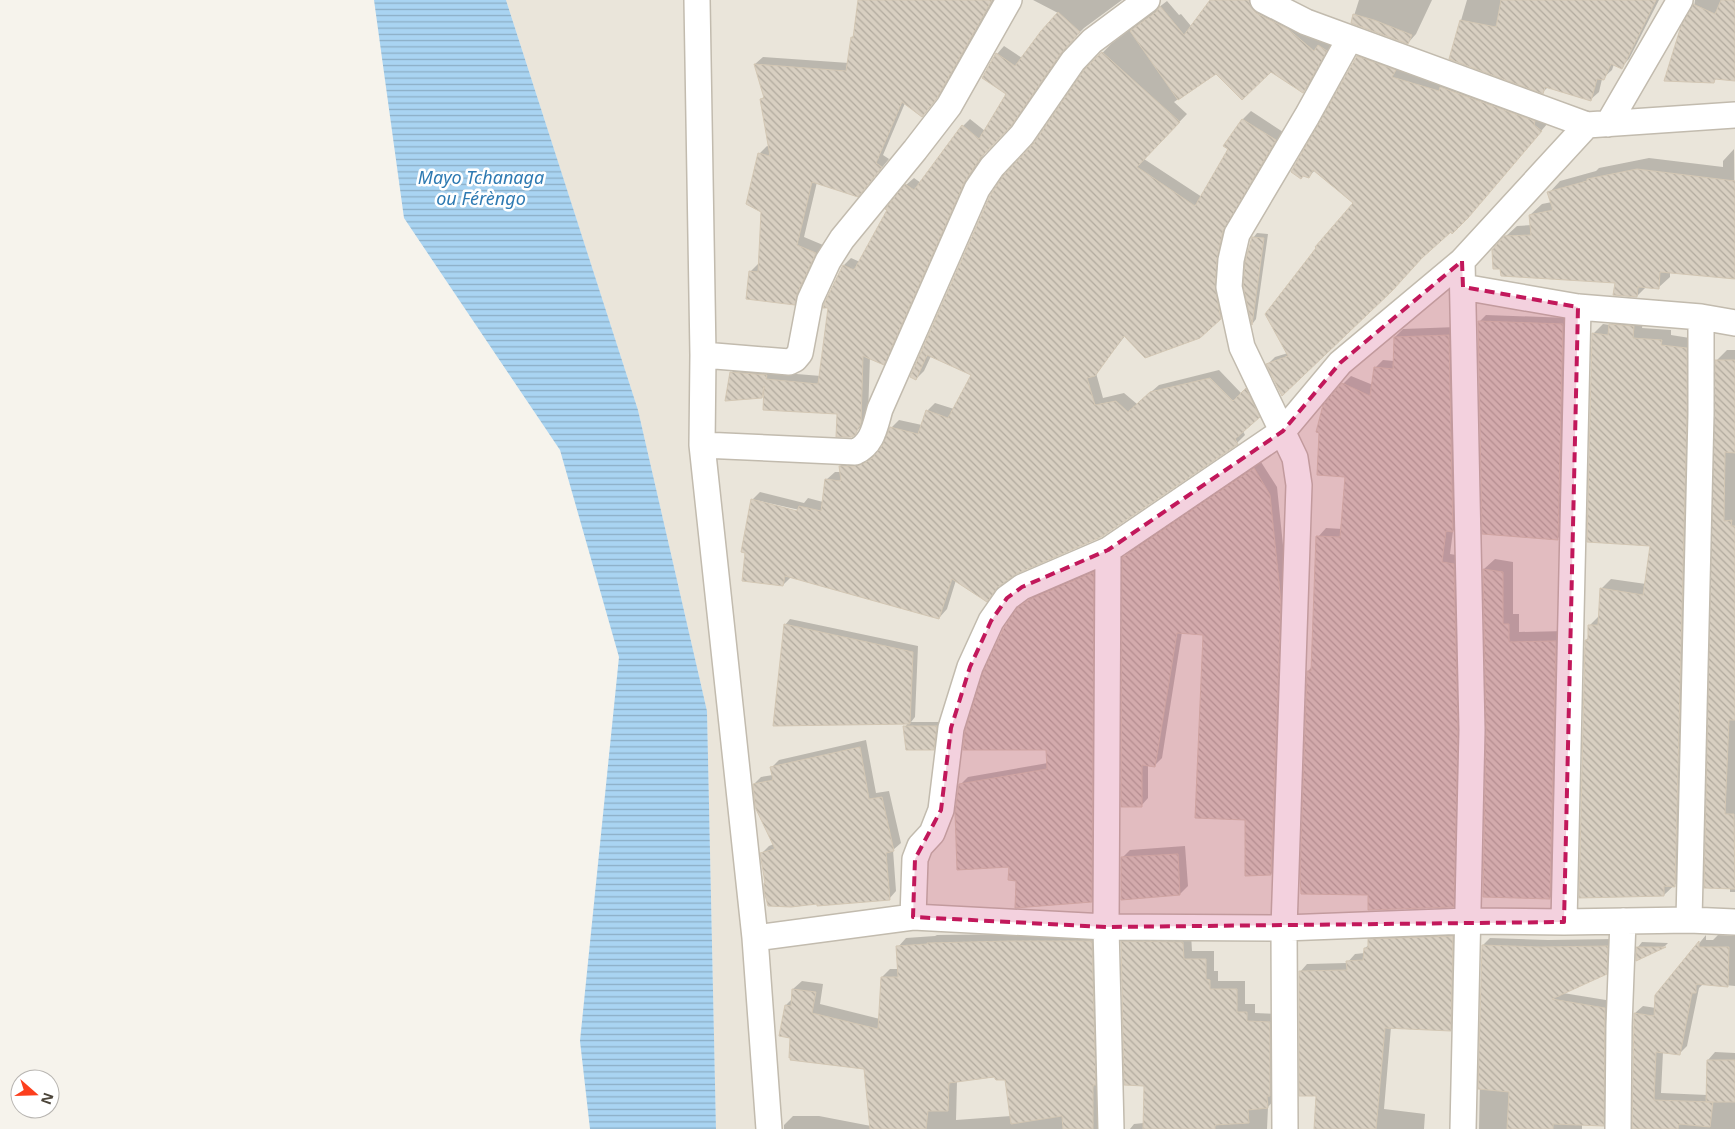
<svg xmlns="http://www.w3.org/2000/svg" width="1735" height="1129" font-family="'Noto Sans',sans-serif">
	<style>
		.residential { fill: #eae5da }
		.water { fill: url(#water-rules) }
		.shadow { fill: #0003; fill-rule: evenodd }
		.building { fill: url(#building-back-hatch); stroke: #d3c7b4 }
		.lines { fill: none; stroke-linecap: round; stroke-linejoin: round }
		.minor-casing { stroke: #c2bbae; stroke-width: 28 }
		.minor { stroke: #fff; stroke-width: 25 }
		.marked { fill: #c2185b; fill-opacity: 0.2; stroke: #c2185b; stroke-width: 4; stroke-dasharray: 10 6; stroke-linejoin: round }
		.labels { text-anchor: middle; stroke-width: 5; stroke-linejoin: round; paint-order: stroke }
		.water-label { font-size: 18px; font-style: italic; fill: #2e7ab2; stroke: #fff }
	</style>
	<defs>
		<pattern id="water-rules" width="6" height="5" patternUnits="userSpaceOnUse" patternTransform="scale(1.25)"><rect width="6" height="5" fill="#a9d4f2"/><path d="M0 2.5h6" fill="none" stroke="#8caec5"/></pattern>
		<pattern id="building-back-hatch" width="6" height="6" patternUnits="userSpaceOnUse" patternTransform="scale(1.25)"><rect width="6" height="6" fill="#d8cfc1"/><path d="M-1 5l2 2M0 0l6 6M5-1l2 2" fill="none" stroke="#b1aa9e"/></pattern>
	</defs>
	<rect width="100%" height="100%" fill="#f6f3ec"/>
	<path class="residential" d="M506,0H1735V1129H716L707,711L638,410Z"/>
	<path class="water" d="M374,0H506L638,410L707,711L716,1129H590L580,1041L619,657L560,450L404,218Z"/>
	<path class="shadow" d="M860,0H995L944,89L929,108L922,116L905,103L883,155L889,159L865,188L817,182L804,237L823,245L804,285L802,296L794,303L750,272L758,264H760L762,211L759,154L767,146L770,147L762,99L764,96L755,64L763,57L849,63L852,37L855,34Z
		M1033,0H1122L1084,28L1070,42L1018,117L987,150L971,174L891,356L883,364L870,357L868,414L864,423L852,436L838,413L765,393L761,397L732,372L739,365L772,372L821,376L844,265L851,258L860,262L906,185L914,178L921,183L963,126L970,119L985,131L1008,94L997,54L1004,46L1022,58L1058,13Z
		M1212,0H1259L1297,21L1322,42L1327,37L1334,42L1311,83L1303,92L1271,71L1216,73L1174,102L1187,114L1144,159L1202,197L1230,149L1243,119L1251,111L1283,132L1231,221L1229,310L1220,318L1125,336L1096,373L1103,398L1124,393L1137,404L1159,385L1219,370L1242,394L1254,381L1267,408L1243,431L1245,435L1237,443L1013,574L1002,582L986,600L956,580L947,609L939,618L792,576L783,585L752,500L760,492L804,503L808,498L823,502L826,480L835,472H841L840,466L848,458L864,459L878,453L883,447L891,428L899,420L922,425L927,411L935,403L954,409L972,374L931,356L924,371L916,379L911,377L1035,144L1085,71L1111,44L1167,1L1179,15L1181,14L1191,26ZM756,500L804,511L803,514L756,502Z
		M1359,0H1432L1416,34L1408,43L1352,22Z
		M1467,0H1659L1629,59L1621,67L1614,64L1612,70L1602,79L1599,92L1590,100L1548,87L1543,92L1450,58Z
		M1695,0H1735V80L1717,78L1714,81L1694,7Z
		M1365,49L1402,62L1399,70L1446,83L1548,123L1475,208L1426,253L1282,394L1268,364L1275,357L1288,353L1354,203L1315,170L1309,177L1358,57Z
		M1734,149L1735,277L1670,271V277L1658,288L1646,287L1637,296L1616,282L1505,237L1517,226L1532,225L1530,215L1542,204L1552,202L1549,193L1560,181L1596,171L1599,168L1649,158L1723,167V161Z
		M1257,233L1268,234L1256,319L1253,323L1245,286L1253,238Z
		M1486,315L1569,318L1565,531L1558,538L1479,322Z
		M1621,315L1644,316L1642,328L1671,330V335L1696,339L1685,875L1664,895L1586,640L1589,637V626L1600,615L1601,589L1611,579L1646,584L1652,545L1593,334L1603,324L1610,325Z
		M1457,327L1461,523L1453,531L1450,554L1462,556L1461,898L1453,906L1369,894L1308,671L1312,667L1318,537L1326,528L1342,529L1347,476L1343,384L1351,376L1373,385L1375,368L1383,360L1394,361L1395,337L1403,329Z
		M1727,350H1735V892H1730V888L1705,887L1717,360Z
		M1261,462L1277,487L1288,594L1278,867L1271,874L1247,819L1204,634L1182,632L1162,758L1155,765H1148V798L1141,806L1124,558L1131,550Z
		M1495,559L1513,562V614H1519V632L1566,631L1560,887L1550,898L1488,730L1484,569Z
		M1101,565L1099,893L1091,901L1017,879L960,785L968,777L1048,763L1047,749L1018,609L1038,592Z
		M790,619L918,646L915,717L911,722H941L938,744L933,749L905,727L908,723L785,625Z
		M866,740L876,793L889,791L901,843L893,850L896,891L889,899L766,882L762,853L769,846L774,844L754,784L761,777L773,775L772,767L779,760Z
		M1185,846L1188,886L1180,894L1122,858L1130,850Z
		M1460,929L1458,1023L1450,1030L1391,1027L1384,1109L1425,1114L1424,1129H1315L1317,1095L1300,972L1307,964L1347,963L1355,954L1365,953V948L1370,944L1369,940L1377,932Z
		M1100,933L1108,1129H784V1125L793,1116H819L871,1126L865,1068L791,1037L786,1005L793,998V989L802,981L823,984L820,1004L880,1019L882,977L890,969H899L898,947L906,938L935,936L937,935ZM995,1076L1006,1079L1011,1116L956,1120L957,1081Z
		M1131,933L1191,934L1192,951H1214V971H1218V981H1245V1004H1255V1013L1278,1014L1276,1098L1268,1107L1267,1129H1130L1134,1124L1144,1123L1145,1084L1122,942Z
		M1706,935V940H1713L1718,935L1735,936V986L1704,983L1699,988L1687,1046L1679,1054L1663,1052L1661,1093L1707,1095L1708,1060L1715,1052L1735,1053V1129H1634L1635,1013L1643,1006L1656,1008V996Z
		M1490,938L1548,940L1615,939L1614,965L1606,973L1563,993L1612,1001L1611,1117L1603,1125L1582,1124V1129H1479L1483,945Z
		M1642,942L1668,943L1665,946L1637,959L1638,947Z"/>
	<path class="building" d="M858,0H992L937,98L922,117L902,102L876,163L882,167L858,197L812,182L797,245L816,253L797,294L795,305L746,299L749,271L758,272L761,212L746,204L758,153L770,156L760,99L764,98L754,64L846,71L851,37L853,38Z
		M1210,0H1249L1251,7L1256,13L1288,29L1314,51L1318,45L1327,51L1303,93L1271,72L1242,100L1216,74L1178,100L1130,31L1156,12L1160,6L1184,35Z
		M1501,0H1656L1622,69L1611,64L1604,80L1597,79L1591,101L1545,87L1543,94L1449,59L1460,20L1496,27Z
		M1721,0H1735V81L1715,79L1714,83L1664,81L1681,26L1693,4L1715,14Z
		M1058,12L1080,32L1061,53L1011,126L981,157L965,181L884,365L863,356L861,423L855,435L851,437H836L837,414L763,410L764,386L762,398L725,401L730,372L767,375L766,379L818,384L828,308H823L824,304L843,265L854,270L887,210L885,209L905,184L914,190L962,125L979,139L1006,94L982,78L996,53L1015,66L1041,31Z
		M1353,14L1374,20L1412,35L1408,44L1351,23Z
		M1102,52L1180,122L1137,167L1195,206L1228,149L1223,146L1242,119L1276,140L1223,231L1217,259L1215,286L1221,319L1200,338L1145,358L1124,336L1095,376L1087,378L1095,405L1116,401L1128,412L1150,392L1210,378L1233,401L1246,388L1260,417L1235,439L1238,444L1101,537L1016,574L998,587L987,602L952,579L939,619L785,576L783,586L742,581L745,553L741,552L751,499L797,511L799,506L821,511L825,479L841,481L839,466H855L862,464L871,459L882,446L890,427L918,434L926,410L948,418L971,375L927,355L916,380L910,377L990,196L1003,176L1034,143L1084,70Z
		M1357,56L1396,70L1392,77L1439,91L1440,87L1535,121L1534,125L1542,131L1468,218L1452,234L1451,232L1422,258L1392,291L1282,396L1266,364L1288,356L1265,314L1316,248L1315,247L1353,203L1313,170L1309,178L1303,176L1301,179L1291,172Z
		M1637,169L1735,181V279L1660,272L1659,289L1638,287L1637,297L1613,295L1615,283L1501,276L1500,269H1493L1492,250L1504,236L1531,235L1529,215L1553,210L1547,192L1587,181V179Z
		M1252,237L1264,238L1252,325L1243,286L1245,262Z
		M1478,321L1563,324L1558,540L1482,534Z
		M1609,324L1634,326L1633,338L1662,340L1661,345L1687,348V414L1675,887L1664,886V896L1579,898L1585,640H1588V625H1598L1600,588L1643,595L1650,546L1587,542L1592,333L1608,335Z
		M1449,335L1453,532L1446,531L1442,562L1454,564L1458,730L1454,907L1368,910V895L1301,894L1300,875L1307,671H1311L1316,536L1340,537L1345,477L1317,475L1319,433L1316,432L1323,405L1342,383L1370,396L1374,367L1393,369L1394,337Z
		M1715,360H1735V453L1725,452L1724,521L1732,520L1731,526H1735V720H1729L1725,814H1734L1735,889L1704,888Z
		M1254,468L1270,495L1281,602L1271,875L1245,876V820L1195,818L1203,635L1177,633L1155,767L1142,765V807H1121L1122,558Z
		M1483,569L1503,572V624H1509V642L1556,641L1550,899L1483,897L1486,730Z
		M1094,572L1092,902L1015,908L1016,881L1008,880L1009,867L957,870L955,812L959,784L1047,769L1046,750H963L965,731L983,672L1004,628L1017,608L1029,600Z
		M784,624L913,652L910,724L773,726Z
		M903,726H937L934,750H906Z
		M860,747L869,799L882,797L894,851L886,853L890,900L817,906V904L791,907L768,906L764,891V883H765L760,853L775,849L755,807L753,784L773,780L770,767Z
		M1178,854L1180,895L1121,900V857Z
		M1453,936L1451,1031L1385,1028L1376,1129H1314L1316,1096H1299V971L1347,970L1346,961L1363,960L1364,948H1368V939Z
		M1011,941H1092L1096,1085H1093V1129H1063L1062,1116L1011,1124L1005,1080H996L994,1077L949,1083L948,1111H928L926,1129H870L864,1069L790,1060L791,1058H789L790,1038L779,1036L785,1005L791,1006L792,989L816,992L812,1013L878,1029L881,977H898L896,946L927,944V943Z
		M1121,941L1183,942L1184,959H1206V979L1210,980V989H1237V1012H1247V1021L1270,1022V1096H1267L1268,1108L1248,1110L1249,1123L1215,1125V1129H1143L1144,1086L1124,1085Z
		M1699,941V947H1729L1728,987L1696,984V993H1692L1680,1055L1656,1052L1654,1100L1713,1102L1710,1127L1679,1124L1678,1129H1632L1634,1013L1654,1016L1655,995Z
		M1482,945L1540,947L1608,946L1607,974L1552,999L1605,1008L1604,1126L1553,1124V1129H1507L1509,1092L1478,1089Z
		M1636,947H1666L1636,961Z
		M1707,1060H1735V1102H1706Z"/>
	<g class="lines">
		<g class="minor-casing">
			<path id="minor" d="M697,0L703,355L702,445L855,452C873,444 875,426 880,409L977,189L992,167L1022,135L1073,61L1092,41L1147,0
				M1263,0L1306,22L1587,125L1735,115
				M1608,124L1680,0
				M1462,261L1472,730L1463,1129
				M1463,287L1578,307L1701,317L1735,323
				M703,355L789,362L795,359L800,353L810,300L828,261L842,239L915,150L949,106L1009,0
				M702,445L755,938L913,917L915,859L920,846L932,833L941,810L951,728L970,667L991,621L1007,598L1022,587L1108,550L1283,431L1340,363L1462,261L1587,125
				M1108,550L1106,927L1111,1129
				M913,917L1106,927L1284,928L1468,921L1564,922L1689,920L1735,922
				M1689,920L1701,414V317
				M1564,922L1578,307
				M755,938L769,1129
				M1285,1129L1284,928L1299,485L1295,458L1242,347L1229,287L1231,260L1237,234L1307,116L1350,38
				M1618,1129L1619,1026L1623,921"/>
		</g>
		<use href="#minor" class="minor"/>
	</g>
	<path class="marked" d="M1462,261L1463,287L1578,307L1564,922L1106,927L913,917L915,859L941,810L951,728L970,667L991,621L1007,598L1022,587L1108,550L1283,431L1340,363Z"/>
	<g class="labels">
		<g class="water-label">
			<text x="481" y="184">Mayo Tchanaga<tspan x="481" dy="21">ou Férèngo</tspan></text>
		</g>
	</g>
	<g transform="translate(35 1094) rotate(110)"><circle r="24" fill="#ffffff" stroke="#b7b4b0"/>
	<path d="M0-4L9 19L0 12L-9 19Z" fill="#fc3f1d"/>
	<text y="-8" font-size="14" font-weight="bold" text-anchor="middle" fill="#4b4439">N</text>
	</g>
</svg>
